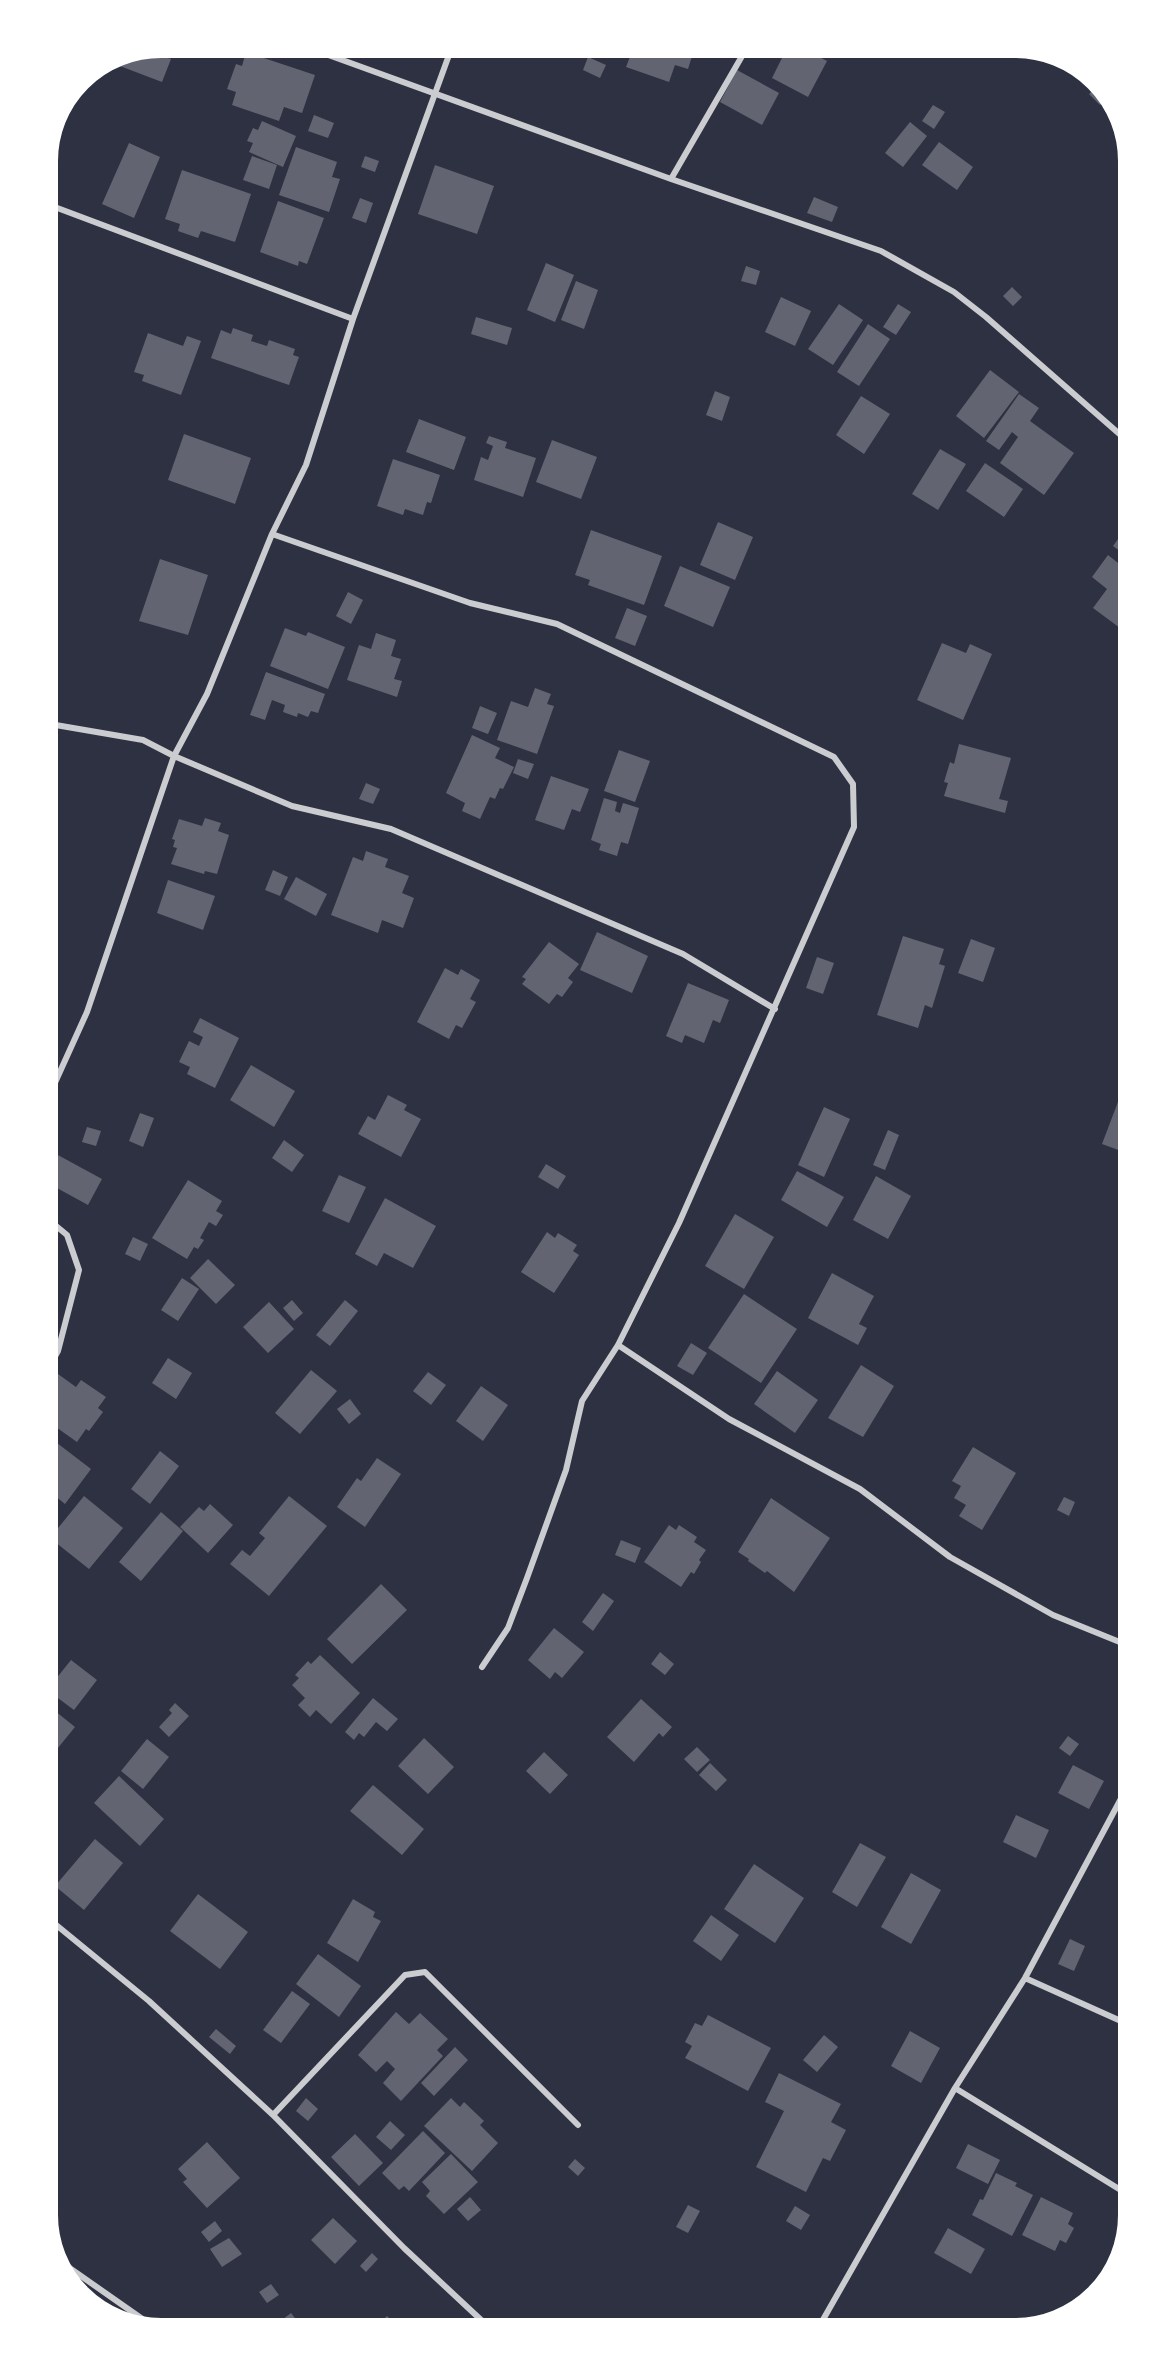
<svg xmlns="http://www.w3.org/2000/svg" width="1176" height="2376" font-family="'DM Sans',sans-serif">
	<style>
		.building { fill: #626471 }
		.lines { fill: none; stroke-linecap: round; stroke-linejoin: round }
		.minor { stroke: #caccd0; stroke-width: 6 }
		.rim { fill: none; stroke: #fff; stroke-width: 8 }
	</style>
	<rect width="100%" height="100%" fill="#2d3142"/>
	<path class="building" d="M635,44H683L681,49L693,53L688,69L675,65L669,82L626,67Z
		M789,44H795L827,61L808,97L772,78Z
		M140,48L171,59L162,82L104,60L116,52Z
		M1042,51L1064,59L1058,65Z
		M246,52L315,75L302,113L284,107L279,121L232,105L236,92L227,89L236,64L242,66Z
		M588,57L606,65L600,78L583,70Z
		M737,70L779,93L762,125L720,102Z
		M1099,84L1109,96L1100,105L1089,94Z
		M933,105L945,112L934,129L922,121Z
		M314,115L334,123L328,138L308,131Z
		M262,121L296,136L283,167L249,152L253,143L247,141L253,128L258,130Z
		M910,122L927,136L903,167L885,153Z
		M939,142L973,167L957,190L922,165Z
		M129,143L160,157L134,218L102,204Z
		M296,147L337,162L332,177L340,179L329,212L279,195Z
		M252,156L277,165L269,189L243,180Z
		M365,156L379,161L375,172L361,167Z
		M435,165L494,186L477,234L418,214Z
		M182,170L251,194L235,242L201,231L198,238L178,231L180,224L165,219Z
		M814,197L838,207L832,222L807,213Z
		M360,198L373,203L366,223L352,218Z
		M278,201L324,218L307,264L299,261L298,266L260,252Z
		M546,263L574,275L555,322L527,310Z
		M746,266L760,271L756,285L741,281Z
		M576,281L598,290L584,329L561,320Z
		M1012,287L1022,297L1013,306L1003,296Z
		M781,297L811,311L795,346L765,332Z
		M839,304L863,320L833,365L808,349Z
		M898,304L911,312L896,335L883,327Z
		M476,317L512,328L507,345L471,334Z
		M868,324L890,339L859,386L837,372Z
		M233,328L253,335L251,341L267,346L269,340L295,349L293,355L299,357L289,385L211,358L221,330L231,334Z
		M148,333L183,346L187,336L201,341L181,395L142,381L144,375L134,372Z
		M990,370L1019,392L984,438L956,416Z
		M715,391L730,397L722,421L706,415Z
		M1019,394L1039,408L1030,421L1074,453L1044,495L1000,463L1018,437L1012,432L999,450L986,441Z
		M861,396L890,414L864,454L836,435Z
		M419,419L466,437L454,470L406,452Z
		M184,434L251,458L235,504L168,480Z
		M489,436L507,442L505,448L536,458L523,497L474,480L481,457L488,460L493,446L486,443Z
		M552,440L597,457L581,499L536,482Z
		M940,449L966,464L938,510L912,494Z
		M393,459L440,475L431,503L427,502L423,515L405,509L403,515L377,506Z
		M985,463L1023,489L1004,517L966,491Z
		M718,522L753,537L735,580L700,565Z
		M1128,525L1132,528V560L1113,546Z
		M591,530L662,556L644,605L588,585L590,580L575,575Z
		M1108,555L1132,574V619L1124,631L1093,608L1107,589L1092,577Z
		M160,559L208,575L188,635L139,621Z
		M680,566L730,587L713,627L664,606Z
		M348,592L363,600L351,624L336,616Z
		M627,608L647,616L635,646L615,638Z
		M285,628L306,636L308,632L345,647L328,689L270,666Z
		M376,633L396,640L391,656L401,659L394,679L402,681L397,697L347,680L359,645L371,649Z
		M942,643L966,653L970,644L992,654L963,720L917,700Z
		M266,672L325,694L318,713L311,711L308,717L298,713L297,717L283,712L285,705L272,700L265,720L250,715Z
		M535,688L551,694L547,704L554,706L537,754L497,740L511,701L528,707Z
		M480,706L497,713L488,734L472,728Z
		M472,735L500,748L495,758L514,767L503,789L500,788L495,799L490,797L480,819L462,811L465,803L446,793Z
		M959,744L1011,758L999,799L1008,801L1005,813L944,796L948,783L944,782L950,762L954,764Z
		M619,750L650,761L635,802L604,791Z
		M518,759L534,764L528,779L513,773Z
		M551,776L589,789L580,812L572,809L564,830L535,820Z
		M366,783L380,789L373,804L359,799Z
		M604,798L617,802L615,811L620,813L623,803L639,808L628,844L621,842L617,856L599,850L601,844L591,840Z
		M205,818L221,823L218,831L229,835L217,874L205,871L204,874L171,864L177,848L173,847L175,840L172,839L179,819L202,826Z
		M366,851L388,859L385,867L409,876L402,893L414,898L403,928L382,920L378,933L331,915L353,857L363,861Z
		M273,870L288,877L280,896L265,890Z
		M296,877L327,894L316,916L284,899Z
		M168,880L215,896L203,930L157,913Z
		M44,881L49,883L45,893L50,896L44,913Z
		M597,932L648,956L632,993L580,970Z
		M903,936L944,949L939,964L945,966L932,1008L925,1005L918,1028L877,1015Z
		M971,939L995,948L983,982L958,973Z
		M549,942L579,964L568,978L573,982L562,997L557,994L549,1004L522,984L526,979L522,977Z
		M817,957L834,963L823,994L806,988Z
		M445,968L458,975L461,969L480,980L470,999L476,1002L462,1028L456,1025L449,1039L417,1022Z
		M688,983L729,1000L720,1023L713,1020L704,1043L685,1035L682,1043L666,1036Z
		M200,1018L239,1038L215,1088L187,1074L190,1067L179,1062L189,1041L199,1046L203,1037L193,1032Z
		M251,1065L295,1091L274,1127L230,1100Z
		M1127,1078L1132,1080V1155L1102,1144Z
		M388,1095L407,1105L404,1110L421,1119L401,1157L358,1134L368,1116L375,1120Z
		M824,1107L850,1119L824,1177L798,1165Z
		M140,1113L154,1118L143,1147L129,1141Z
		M87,1127L101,1131L96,1146L82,1142Z
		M888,1130L899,1135L885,1170L873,1165Z
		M284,1140L304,1155L292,1172L272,1158Z
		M56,1154L102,1179L88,1205L44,1181Z
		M546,1164L566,1176L558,1189L538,1177Z
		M797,1171L844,1197L827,1227L781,1200Z
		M339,1175L366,1187L349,1223L322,1211Z
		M876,1176L911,1196L888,1239L853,1220Z
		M188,1180L222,1201L216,1211L223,1215L216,1226L209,1222L200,1238L204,1240L198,1249L194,1247L187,1259L152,1238Z
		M385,1198L436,1226L413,1268L384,1253L377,1266L355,1254Z
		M735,1214L774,1237L744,1289L705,1266Z
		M547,1232L555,1238L558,1233L577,1245L573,1251L579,1255L554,1293L521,1272Z
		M133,1237L148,1244L140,1261L125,1254Z
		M208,1259L235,1285L216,1304L190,1278Z
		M832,1273L874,1296L859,1324L867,1328L858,1345L808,1318Z
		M182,1278L199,1289L178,1321L161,1310Z
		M744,1294L797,1329L761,1383L708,1348Z
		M292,1300L303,1313L294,1321L283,1308Z
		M345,1300L358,1311L330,1346L316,1335Z
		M269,1302L294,1329L268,1353L243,1327Z
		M691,1343L707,1353L693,1375L677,1366Z
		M168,1358L192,1373L176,1399L152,1383Z
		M861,1365L894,1386L863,1437L828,1418Z
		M311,1370L337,1391L300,1434L275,1413Z
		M777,1371L818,1400L795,1433L754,1404Z
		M428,1372L446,1385L431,1405L413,1391Z
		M58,1374L76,1387L81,1380L106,1397L98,1408L103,1412L89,1431L86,1429L77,1442L53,1425L51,1427L44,1421V1395Z
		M481,1386L508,1405L483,1441L456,1421Z
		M350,1399L361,1414L349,1424L337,1409Z
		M44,1433L91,1469L65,1504L44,1487Z
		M973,1447L1016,1473L982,1530L959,1516L966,1505L954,1498L961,1486L952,1481Z
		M160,1451L179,1466L150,1504L131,1489Z
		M377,1458L401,1474L365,1527L337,1507L357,1478L361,1481Z
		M84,1496L123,1528L89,1569L50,1538Z
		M289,1496L327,1526L269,1596L230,1564L242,1550L250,1556L265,1538L259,1533Z
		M1064,1497L1075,1502L1069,1516L1057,1510Z
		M771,1498L830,1538L794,1592L767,1571L765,1573L748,1561L749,1559L738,1552Z
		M210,1504L233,1525L208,1553L180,1527L199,1507L204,1511Z
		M161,1512L183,1531L141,1581L119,1562Z
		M669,1525L676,1530L679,1525L697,1537L694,1542L706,1550L699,1560L701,1562L694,1574L691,1572L681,1587L644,1562Z
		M621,1540L641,1548L635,1563L615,1555Z
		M381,1584L407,1610L352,1664L327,1639Z
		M44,1588L56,1602L44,1613Z
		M603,1593L614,1601L593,1631L582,1622Z
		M554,1628L584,1652L562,1678L555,1672L550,1679L528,1660Z
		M660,1652L674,1664L665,1675L651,1664Z
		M320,1655L360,1693L331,1724L316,1710L310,1717L298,1705L305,1698L292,1685L299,1678L295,1675L308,1661L311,1664Z
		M71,1660L97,1680L74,1710L47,1690Z
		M373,1698L398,1719L387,1731L376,1722L364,1737L359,1733L354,1740L345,1732Z
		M641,1699L672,1727L663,1737L659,1733L634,1762L607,1737Z
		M44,1702L75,1727L49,1759L44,1755Z
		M175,1703L189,1716L169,1737L159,1727L172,1713L169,1710Z
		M1068,1736L1079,1744L1070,1756L1059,1748Z
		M424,1738L454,1767L428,1794L398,1766Z
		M147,1739L169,1757L143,1789L121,1771Z
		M697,1747L710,1760L697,1772L684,1759Z
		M544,1752L568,1775L550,1794L526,1771Z
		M710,1763L727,1780L716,1791L699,1775Z
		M1073,1765L1104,1781L1089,1809L1058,1793Z
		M119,1776L164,1819L140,1846L94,1803Z
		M373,1785L424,1829L402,1855L350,1811Z
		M1016,1815L1049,1830L1036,1858L1003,1842Z
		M95,1839L123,1863L84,1910L55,1886Z
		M860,1843L886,1857L857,1907L832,1892Z
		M754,1864L804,1898L775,1943L724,1909Z
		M911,1873L941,1890L911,1944L881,1927Z
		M198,1894L248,1932L220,1969L170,1931Z
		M353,1899L375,1912L373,1917L381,1921L358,1962L327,1943Z
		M711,1915L739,1935L721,1961L693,1941Z
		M1070,1939L1085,1946L1074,1971L1058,1964Z
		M318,1954L361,1986L339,2017L296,1984Z
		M292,1991L310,2004L281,2043L263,2030Z
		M396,2012L409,2024L420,2013L448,2039L437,2050L443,2056L401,2101L383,2083L395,2069L387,2061L376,2072L358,2055Z
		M708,2015L771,2048L748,2091L685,2058L692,2046L685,2042L695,2023L702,2026Z
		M216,2029L236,2046L230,2054L209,2037Z
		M910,2031L940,2048L921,2083L891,2066Z
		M824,2035L838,2047L817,2072L803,2060Z
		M455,2047L468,2060L434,2096L421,2083Z
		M779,2073L841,2104L831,2122L846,2130L830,2161L823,2158L806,2192L756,2167L784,2111L765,2102Z
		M306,2098L318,2109L308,2121L296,2111Z
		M451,2098L460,2107L464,2102L484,2121L480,2125L498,2143L472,2171L424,2126Z
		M390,2121L405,2135L391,2150L376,2137Z
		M423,2131L445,2153L409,2191L404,2186L399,2190L382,2173Z
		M355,2134L383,2163L359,2186L331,2157Z
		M207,2142L240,2178L207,2208L183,2182L187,2179L178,2169Z
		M968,2144L1000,2160L988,2184L956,2168Z
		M451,2154L478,2182L444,2214L426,2196L430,2191L422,2182Z
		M575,2159L585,2168L578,2176L568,2167Z
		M996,2173L1017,2183L1015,2186L1033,2195L1012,2236L972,2215L980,2199L983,2200Z
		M470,2197L481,2210L468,2221L457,2209Z
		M1041,2197L1073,2213L1068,2224L1074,2228L1066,2243L1060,2240L1055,2251L1022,2235Z
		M688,2205L700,2211L688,2233L676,2227Z
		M795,2206L810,2215L801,2230L786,2221Z
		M333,2218L357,2241L335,2264L311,2240Z
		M215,2221L222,2231L209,2242L201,2232Z
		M948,2228L985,2249L971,2274L934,2253Z
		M229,2238L242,2254L222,2267L210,2249Z
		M372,2253L378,2259L366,2272L360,2266Z
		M271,2284L279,2295L267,2303L259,2292Z
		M291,2313L306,2332H266Z
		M387,2316L404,2332H370Z
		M330,2318L344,2332H316Z
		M219,2323L227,2332H207Z"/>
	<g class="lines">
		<path class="minor" d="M298,44L671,179L881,251L954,292L986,317L1132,445
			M671,179L749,44
			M44,203L353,319
			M272,534L470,603L557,624L834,757L853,784L854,827L679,1223L618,1345L582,1401L566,1470L527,1578L508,1628L482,1667
			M44,723L143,740L174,756L292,806L391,829L683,954L775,1009
			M44,1107L87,1012L174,756L207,694L272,534L306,465L353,319L453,44
			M618,1345L729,1419L860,1489L950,1557L1053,1615L1132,1647
			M44,1376L58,1351L79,1270L67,1235L44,1216
			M44,1915L149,2001L273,2115L404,2248L494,2332
			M1025,1978L1132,2026
			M955,2088L1132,2197
			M273,2115L405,1975L425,1972L578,2125
			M51,2255L161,2332
			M816,2332L955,2088L1025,1978L1132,1778"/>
	</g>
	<path d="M0 0H1176V2376H0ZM161 54H1015A107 107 0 0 1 1122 161V2215A107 107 0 0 1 1015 2322H161A107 107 0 0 1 54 2215V161A107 107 0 0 1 161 54Z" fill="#fff" fill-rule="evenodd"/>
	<path class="rim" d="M161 54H1015A107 107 0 0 1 1122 161V2215A107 107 0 0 1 1015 2322H161A107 107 0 0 1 54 2215V161A107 107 0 0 1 161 54Z"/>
</svg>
